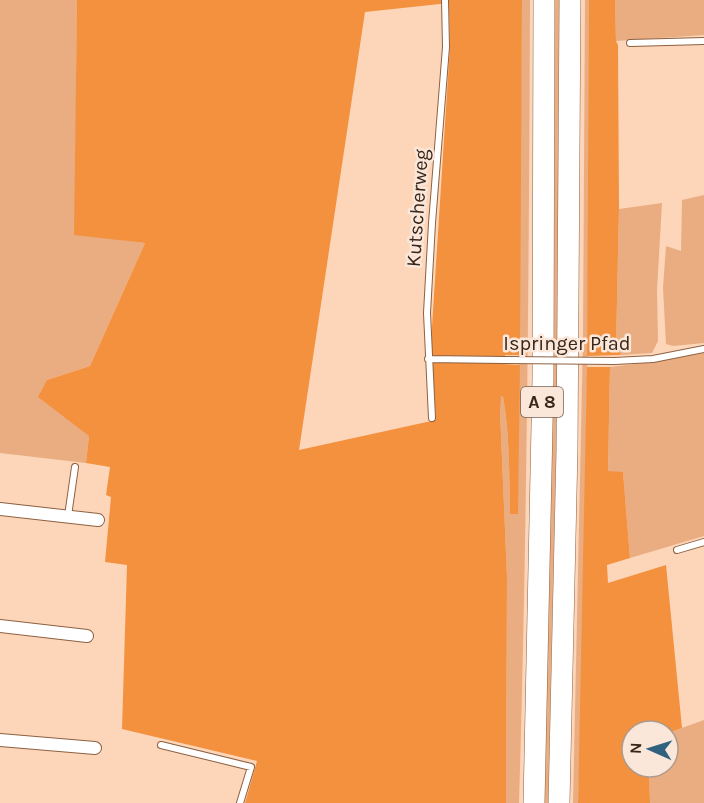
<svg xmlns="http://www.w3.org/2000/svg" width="704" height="803" font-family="Karla,sans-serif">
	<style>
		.green { fill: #eaad81 }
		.forest { fill: #f3913f; fill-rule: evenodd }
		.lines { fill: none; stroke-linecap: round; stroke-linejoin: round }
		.lane-casing { stroke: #8d6140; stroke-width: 8 }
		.street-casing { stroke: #8d6140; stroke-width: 14 }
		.highway-casing { stroke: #8d6140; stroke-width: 22 }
		.lane { stroke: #fff; stroke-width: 6 }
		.street { stroke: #fff; stroke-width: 12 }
		.highway { stroke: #fff; stroke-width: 21 }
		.lane-bridge-casing { stroke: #8d6140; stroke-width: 8; stroke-linecap: butt }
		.lane-bridge { stroke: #fff; stroke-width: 6 }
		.labels { text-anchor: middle; stroke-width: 5; stroke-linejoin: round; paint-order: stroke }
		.shield { fill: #fbe7d9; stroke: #736053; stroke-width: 1.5 }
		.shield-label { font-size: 18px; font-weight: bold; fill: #392619 }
		.street-label { font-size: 20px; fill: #392619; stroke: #fbe7d9 }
	</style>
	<rect width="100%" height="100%" fill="#fdd5b9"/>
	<path class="green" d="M0,0H77L75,234L145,243L90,366L47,380L89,436L86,463L0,453Z
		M522,0H530C529,268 527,535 519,803H506L507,577L500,411V396L503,397C510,435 509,475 510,513L517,514Z
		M555,0H559L557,405L548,803H544L554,340Z
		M585,0H589C589,268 587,535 578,803H573L583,339Z
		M615,0H704V35L616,41Z
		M704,195V343L673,346L666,344L663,288L666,246L681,251L682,200Z
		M662,203L657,290L658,341L652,353L621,355L616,347L619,209Z
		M704,351V536L630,558L623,472H608L610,367L660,361Z
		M704,720V803H650L649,767H668V733Z"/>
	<path class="forest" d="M77,0H522L520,355H505L504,364L520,365L518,514H510C509,475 510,435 503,397L501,396L500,411L507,577L506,803H245L257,761L122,729L127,565L105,562L111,497L106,495L110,467L86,463L89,436L38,397L47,380L90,366L145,243L74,235ZM449,3L450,46L431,342L436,420L299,450L365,12Z
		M589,0H615L616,41L618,45L619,209L616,347L621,355L587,356Z
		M587,367H610L608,471L623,472L630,558L607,565L608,583L666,565L682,728L668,733V731H632V767H649L650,803H578Z"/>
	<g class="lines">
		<g class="lane-casing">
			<path id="lane" d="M630,43L704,41
				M428,359L504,360
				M615,361L653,359L704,349
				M432,418L427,313L432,223L446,47L445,0
				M68,516L75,467
				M677,550L704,542
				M161,745L251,767L240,803"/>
		</g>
		<g class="street-casing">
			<path id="street" d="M0,509L98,520
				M0,626L87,636
				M0,740L95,748"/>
		</g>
		<g class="highway-casing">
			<path id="highway" d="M534,803L543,379L544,0
				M559,803L567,449L570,0"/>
		</g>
		<use href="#lane" class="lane"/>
		<use href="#street" class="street"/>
		<use href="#highway" class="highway"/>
		<g class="lane-bridge-casing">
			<path id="lane-bridge" d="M504,360L615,361"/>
		</g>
		<use href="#lane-bridge" class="lane-bridge"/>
	</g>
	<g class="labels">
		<rect class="shield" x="521" y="387" width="42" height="30" rx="4.5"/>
		<g class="shield-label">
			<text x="542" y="408">A 8</text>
		</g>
		<g class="street-label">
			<text transform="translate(417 208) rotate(-86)" y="7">Kutscherweg</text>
			<text x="567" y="350">Ispringer Pfad</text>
		</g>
	</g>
	<g transform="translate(650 749) rotate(273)"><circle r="28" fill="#fbe7d9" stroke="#ad9a8c" stroke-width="1.5"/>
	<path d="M0-4.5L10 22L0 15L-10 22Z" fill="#306280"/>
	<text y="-9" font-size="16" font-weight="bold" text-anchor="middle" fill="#392619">N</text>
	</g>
</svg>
